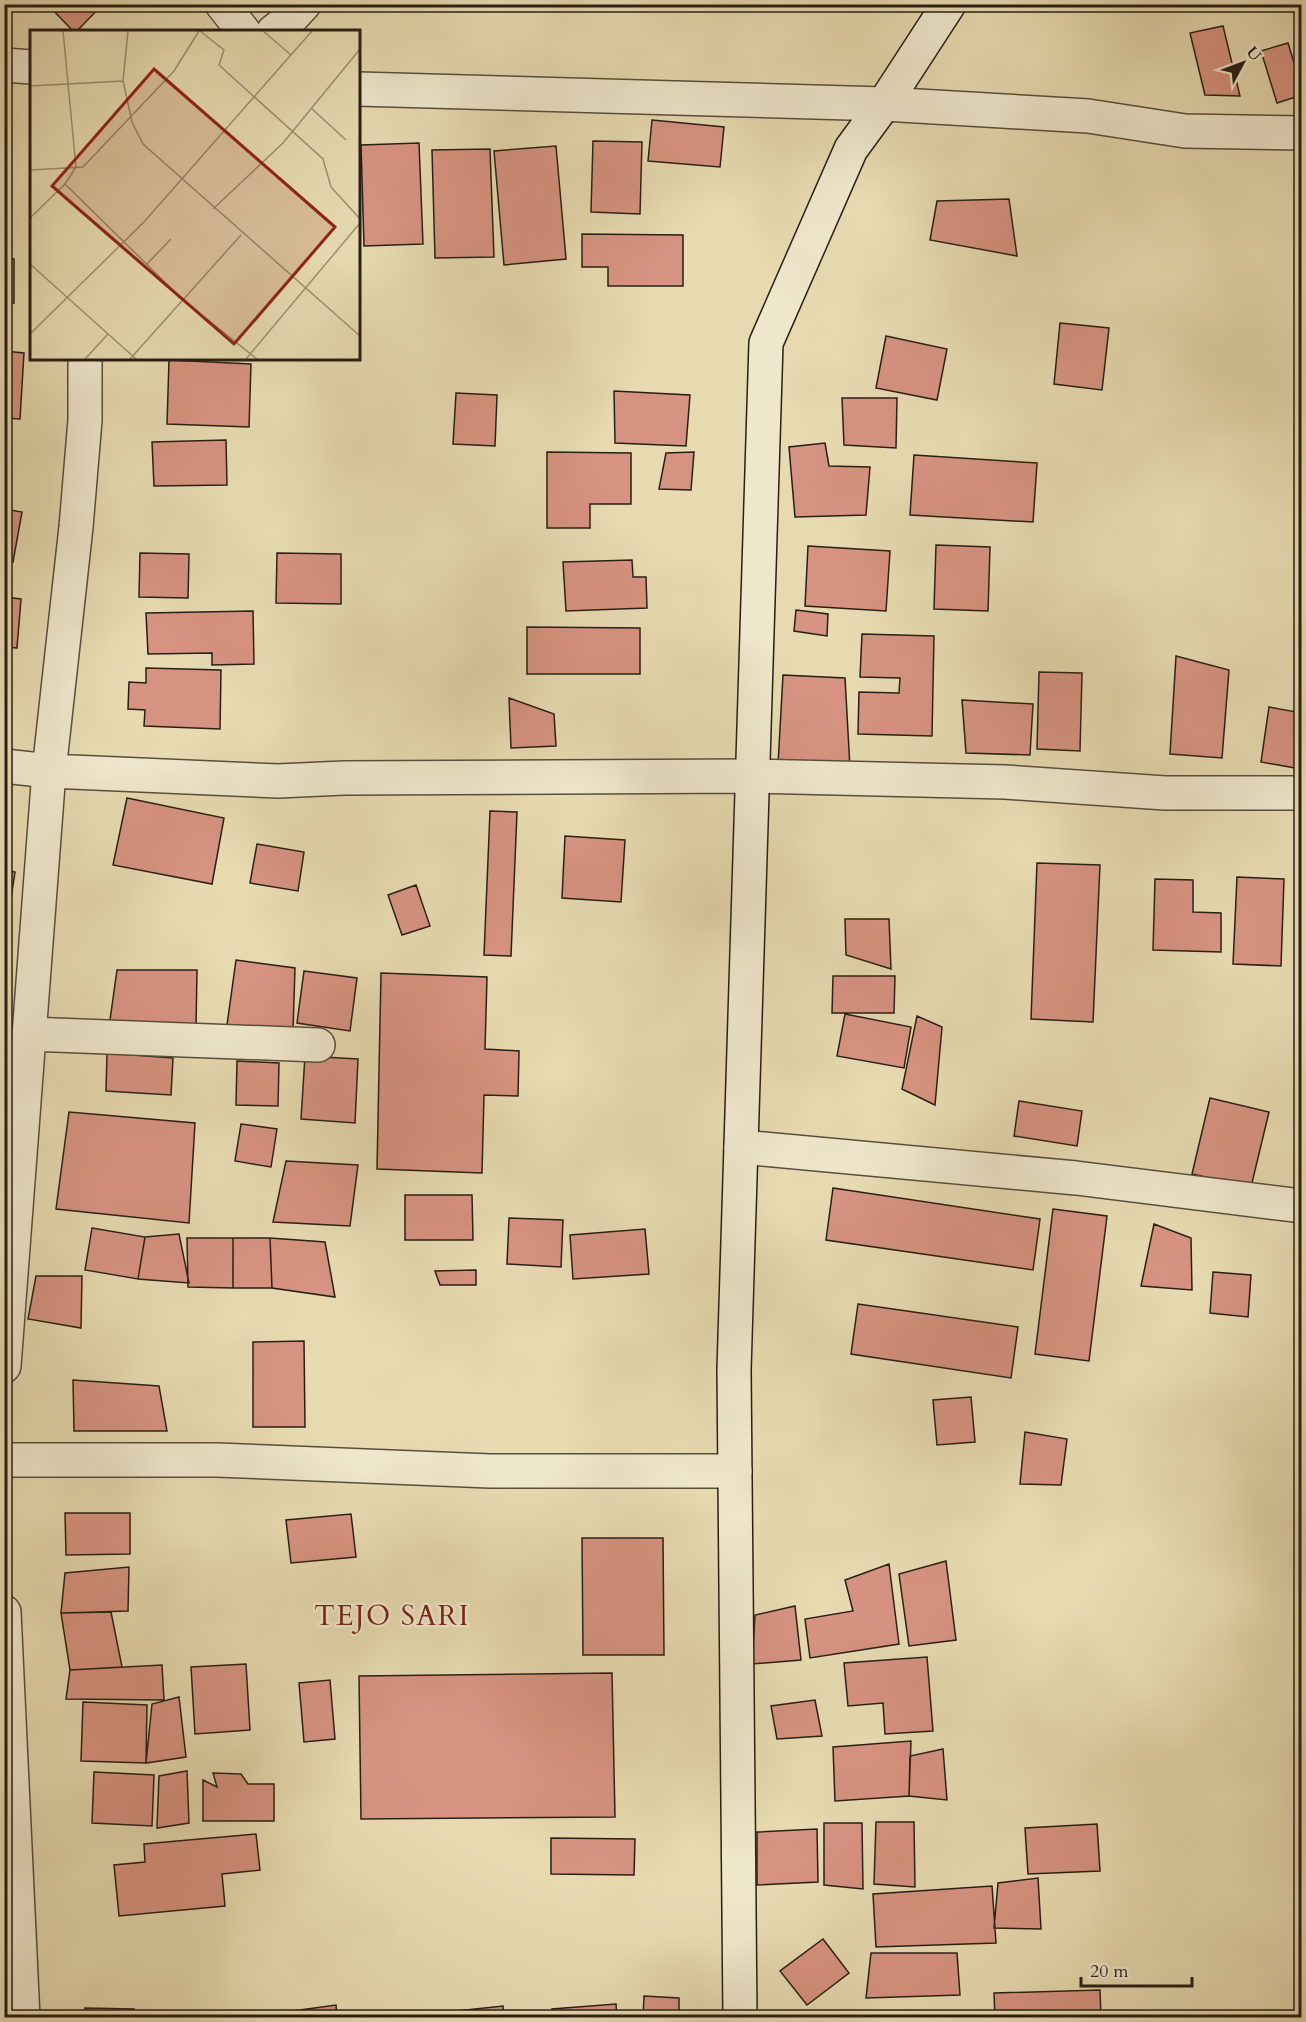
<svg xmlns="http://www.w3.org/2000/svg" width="1306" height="2022" font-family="Cardo,serif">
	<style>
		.building { fill: #d79381; stroke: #281f15; stroke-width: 1.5 }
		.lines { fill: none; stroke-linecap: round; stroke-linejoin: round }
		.street-casing { stroke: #584e3c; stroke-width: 36 }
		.secondary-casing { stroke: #281f15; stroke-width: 36 }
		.street { stroke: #efe7cc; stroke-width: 33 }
		.secondary { stroke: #efe7cc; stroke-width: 33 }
		.labels { text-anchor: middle; stroke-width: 5; stroke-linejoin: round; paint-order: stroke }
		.quarter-label { font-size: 28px; letter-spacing: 1.5px; fill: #7a1f14; stroke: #efe7cc }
		.inset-road { fill: none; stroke: #9b8f73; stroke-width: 1.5 }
		.view { fill: #8f2418; fill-opacity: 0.15; stroke: #8f2418; stroke-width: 3 }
		.inset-edge { fill: none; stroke: #281f15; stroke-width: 3 }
	</style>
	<rect width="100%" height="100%" fill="#e7dab1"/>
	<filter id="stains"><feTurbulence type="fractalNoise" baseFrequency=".00333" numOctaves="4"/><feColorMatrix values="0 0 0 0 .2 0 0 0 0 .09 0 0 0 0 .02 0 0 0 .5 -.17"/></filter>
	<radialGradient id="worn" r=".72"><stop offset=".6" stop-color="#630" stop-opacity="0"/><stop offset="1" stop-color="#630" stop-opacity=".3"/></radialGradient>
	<path class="building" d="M47,4H103L76,32H74Z
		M1223,26L1240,96L1205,95L1190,33Z
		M1288,43L1302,89V95L1277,103L1261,51Z
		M652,120L724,127L720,167L648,161Z
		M4,132L9,133L6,168H4Z
		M593,141L642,142L640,214L591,212Z
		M419,143L423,244L364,246L361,145Z
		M556,146L566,259L504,265L494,151Z
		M490,149L494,257L435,258L432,150Z
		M1009,199L1017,256L930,240L937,201Z
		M582,234L683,235V286H608V267H582Z
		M4,258L14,259V303H4Z
		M1060,323L1109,328L1102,390L1054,384Z
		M886,336L947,349L937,400L876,388Z
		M4,351L24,353L20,419L4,418Z
		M169,360L251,364L249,427L167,424Z
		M614,391L690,395L686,446L615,443Z
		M456,393L497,395L495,446L453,444Z
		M842,398H897L896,448L844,445Z
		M226,440L227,485L154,486L152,442Z
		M825,443L829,466L870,467L866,515L795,517L789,447Z
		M547,452L631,453V504H590V528H547Z
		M694,452L691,490L659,489L666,453Z
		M914,455L1037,463L1033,522L910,515Z
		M4,509L22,512L13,562L4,560Z
		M936,545L990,547L988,611L934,609Z
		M808,546L890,551L886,611L805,606Z
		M140,553L189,554L188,598L139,597Z
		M277,553L341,554V604L276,603Z
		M632,560L633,577H646L647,608L566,611L563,562Z
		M1302,569V601L1295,600Z
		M4,597L21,599L17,648L4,647Z
		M796,610L828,614L827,636L794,631Z
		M253,611L254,664L212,665V653L148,654L146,613Z
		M527,627L640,628V674H527Z
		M862,634L934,636L932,736L858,734L859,692L899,693L900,678L860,677Z
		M1176,656L1229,670L1222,758L1170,754Z
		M146,668L221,670L220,729L144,726L145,710L128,709L129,682L146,683Z
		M1302,669V710H1298Z
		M1039,672L1082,673L1080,751L1037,749Z
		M783,675L845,678L850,768L778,765Z
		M509,698L554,714L556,746L511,748Z
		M962,700L1033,704L1030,755L966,753Z
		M1269,707L1302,713L1301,769L1261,762Z
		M127,798L224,818L212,884L113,865Z
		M490,811L517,812L511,956L484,955Z
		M565,836L625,840L621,902L562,898Z
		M257,844L304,852L298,891L250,883Z
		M1037,863L1100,865L1093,1022L1031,1019Z
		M4,870L15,872L4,944Z
		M1237,877L1284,879L1281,966L1233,964Z
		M1155,879L1193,880V912L1221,913V952L1153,950Z
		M416,885L430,926L402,935L388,895Z
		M845,919H889L891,969L846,955Z
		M236,960L295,968L293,1030L227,1025Z
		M117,970H197L196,1028L109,1027Z
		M304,971L357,978L350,1031L297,1023Z
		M381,973L487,977L485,1049L519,1051L518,1096L484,1095L482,1173L377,1169Z
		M833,976H895L894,1013H832Z
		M845,1014L911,1027L904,1068L837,1056Z
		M917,1016L942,1027L935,1105L902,1089Z
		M107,1053L173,1058L171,1095L106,1091Z
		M305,1056L358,1059L355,1123L301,1119Z
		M237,1061L279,1063L278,1106L236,1105Z
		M1210,1098L1269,1112L1251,1187L1192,1174Z
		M1019,1101L1082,1111L1077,1146L1014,1136Z
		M69,1112L195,1123L189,1223L56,1209Z
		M241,1124L277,1129L271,1167L235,1161Z
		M286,1161L358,1165L350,1226L273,1222Z
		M833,1188L1040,1219L1033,1270L826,1240Z
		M405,1195H472L473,1240H405Z
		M1053,1209L1107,1216L1089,1361L1035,1354Z
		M509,1218L563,1220L561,1267L507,1264Z
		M1154,1224L1191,1238L1192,1290L1141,1286Z
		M92,1228L145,1237L138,1279L85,1270Z
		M645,1229L649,1274L573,1279L570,1235Z
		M179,1234L189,1283L138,1279L145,1237Z
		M187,1238H233V1288L188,1287Z
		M233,1238H270L272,1288H233Z
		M270,1238L325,1242L335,1297L272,1288Z
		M476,1270V1285H440L435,1271Z
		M1213,1272L1251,1275L1248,1317L1210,1313Z
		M36,1276H82L81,1328L28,1319Z
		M858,1304L1018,1327L1011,1378L851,1354Z
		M304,1341L305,1427H253V1342Z
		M73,1380L159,1386L167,1431H74Z
		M971,1397L975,1442L937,1445L933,1400Z
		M1025,1432L1067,1439L1061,1485L1020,1484Z
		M65,1513H130V1554L66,1555Z
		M351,1514L356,1557L291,1563L286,1520Z
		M582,1538H663L664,1655H583Z
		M946,1561L956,1640L909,1646L899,1574Z
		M889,1564L899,1644L810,1658L805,1619L853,1611L845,1580Z
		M129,1567L128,1611L61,1613L65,1573Z
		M795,1606L801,1660L752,1664L755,1615Z
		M111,1612L122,1667L70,1670L61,1613Z
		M927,1657L933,1731L885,1734L883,1703L848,1706L844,1663Z
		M246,1664L250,1730L195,1734L191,1667Z
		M162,1665L164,1700L66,1699L70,1670Z
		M612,1673L615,1817L361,1819L359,1676Z
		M330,1680L335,1739L304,1742L299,1683Z
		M179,1697L186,1757L146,1763L152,1704Z
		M815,1700L822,1736L777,1739L771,1706Z
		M83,1702L147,1705L146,1763L81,1761Z
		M911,1741L909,1796L835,1801L833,1747Z
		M943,1749L947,1800L909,1796L910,1756Z
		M187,1771L189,1823L157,1828L159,1776Z
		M94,1772L154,1775L152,1826L92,1823Z
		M213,1773L241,1774L248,1784H274V1821H203V1780L217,1787Z
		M876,1822H914L915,1887L874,1884Z
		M824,1823H862L863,1889L824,1885Z
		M1097,1824L1100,1871L1028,1874L1025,1828Z
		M817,1829L818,1882L757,1885V1832Z
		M256,1834L260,1870L222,1874L225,1906L119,1916L114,1865L145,1862L144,1844Z
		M551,1838L635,1839L634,1875L551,1874Z
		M1038,1878L1041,1929L994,1928L998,1883Z
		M992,1886L996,1943L876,1947L873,1894Z
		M823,1939L849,1973L807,2005L780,1971Z
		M871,1953H957L960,1995L866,1998Z
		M1100,1990L1101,2018H995L994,1993Z
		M644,1996L679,1998V2018H643Z
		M616,2004L617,2018H553L552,2009Z
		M336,2005L337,2018H294L293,2011Z
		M503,2006L504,2018H389Z
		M85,2008L134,2009L133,2018H85Z
		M1274,2014V2018L1202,2016Z"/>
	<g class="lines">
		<g class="street-casing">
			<path id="street" d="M222,4L244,32
				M273,32L292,17L304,4
				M4,65L32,67
				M358,89L884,104L1088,116L1185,131L1302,133
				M4,766L49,771L278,781L344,778L751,776L1005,782L1165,793H1302
				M29,1034L318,1045
				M741,1147L1076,1178L1302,1206
				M4,1366L49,771L76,527L85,420V358
				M4,1460H217L490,1471H735
				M4,1612L23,2018"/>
		</g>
		<g class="secondary-casing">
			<path id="secondary" d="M740,2018L734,1370L766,343L851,149L884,104L949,4"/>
		</g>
		<use href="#street" class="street"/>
		<use href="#secondary" class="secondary"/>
	</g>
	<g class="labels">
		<g class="quarter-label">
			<text x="392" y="1625">TEJO SARI</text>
		</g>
	</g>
	<g transform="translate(30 30)">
		<rect width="330" height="330" fill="#e7dab1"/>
		<path class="inset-road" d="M98,1L93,51L102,92L113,114L330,306M170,1L194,20L189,35L293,129L301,157L330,189M233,1L261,25M0,56L93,51M281,78L316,110M0,140L53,137L144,41L169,1M35,154L153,270L227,329M183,179L253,113L330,19M0,188L35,154L46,137L33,1M0,234L106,329M117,234L141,209M0,304L114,192L282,1M55,329L78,304M100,329L211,205M216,329L330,193"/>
		<path class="view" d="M124,39L305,197L204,314L22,156Z"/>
		<rect width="330" height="330" class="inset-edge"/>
	</g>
	<rect width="1306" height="2022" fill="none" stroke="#e7dab1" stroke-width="24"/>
	<rect x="6" y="6" width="1294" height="2010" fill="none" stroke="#281f15" stroke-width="3"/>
	<rect x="12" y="12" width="1282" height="1998" fill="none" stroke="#281f15" stroke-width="1.5"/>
	<g transform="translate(1243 63) rotate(49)" stroke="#efe7cc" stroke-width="4.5" paint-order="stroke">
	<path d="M0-4.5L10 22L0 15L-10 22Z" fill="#281f15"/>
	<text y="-9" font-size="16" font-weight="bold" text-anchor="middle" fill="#281f15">U</text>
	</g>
	<path d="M1081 1977v9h111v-9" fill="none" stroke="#281f15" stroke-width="3"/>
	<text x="1090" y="1977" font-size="18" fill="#281f15" stroke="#efe7cc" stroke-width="4.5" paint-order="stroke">20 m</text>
	<rect width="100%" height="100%" filter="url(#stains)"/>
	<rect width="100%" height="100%" fill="url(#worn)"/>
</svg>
